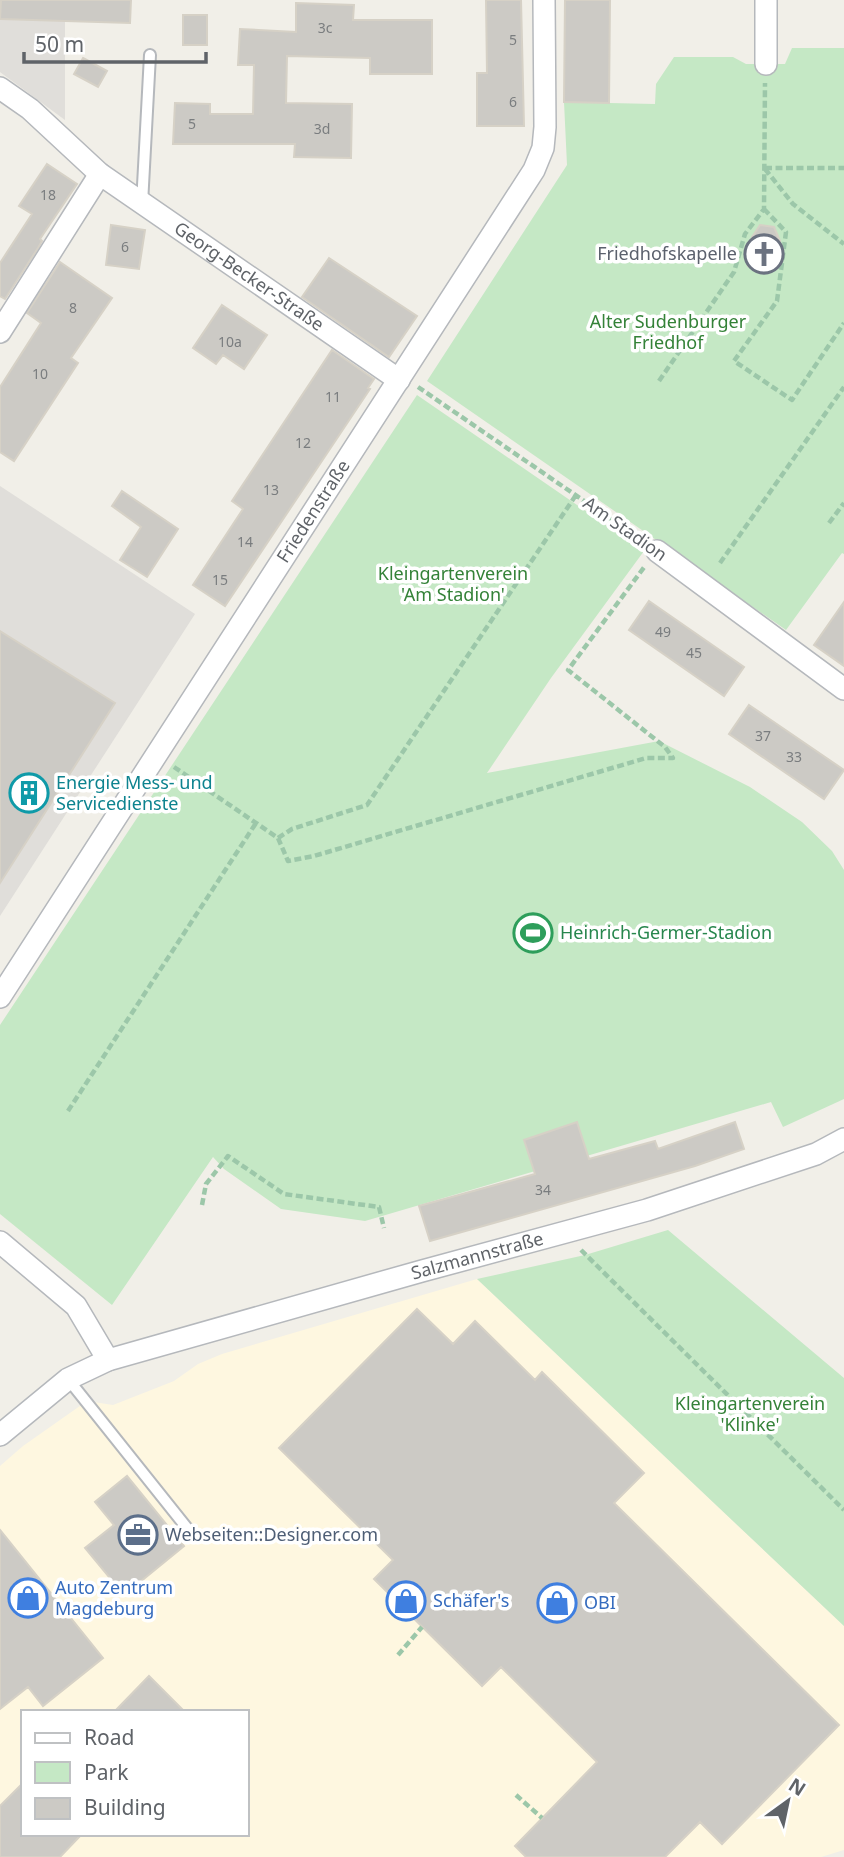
<svg xmlns="http://www.w3.org/2000/svg" width="844" height="1857" font-family="'Noto Sans',sans-serif">
	<style>
		.commercial { fill: #fef7e0; fill-rule: evenodd }
		.industrial { fill: #e0deda }
		.green { fill: #c5e8c5 }
		.building { fill: #cccac5; stroke: #d6d1c6; stroke-width: 2 }
		.lines { fill: none; stroke-linecap: round; stroke-linejoin: round }
		.service-casing { stroke: #b5b8bc; stroke-width: 14 }
		.minor-casing { stroke: #b5b8bc; stroke-width: 24 }
		.path { stroke: #9cc7a9; stroke-width: 4.5; stroke-dasharray: 7 3.5; stroke-linecap: butt }
		.service { stroke: #fff; stroke-width: 10 }
		.minor { stroke: #fff; stroke-width: 21 }
		.labels { text-anchor: middle; stroke-width: 7; stroke-linejoin: round; paint-order: stroke }
		.number-label { font-size: 14px; fill: #7a7d7f }
		.worship-label { font-size: 18px; fill: #5b616d; stroke: #fff; text-anchor: end }
		.street-label { font-size: 18px; fill: #5f6368; stroke: #fff }
		.park-label { font-size: 18px; fill: #348238; stroke: #fff }
		.culture-label { font-size: 18px; fill: #0d838f; stroke: #fff; text-anchor: start }
		.leisure-label { font-size: 18px; fill: #27864d; stroke: #fff; text-anchor: start }
		.service-label { font-size: 18px; fill: #4e5e75; stroke: #fff; text-anchor: start }
		.shop-label { font-size: 18px; fill: #366cbe; stroke: #fff; text-anchor: start }
	</style>
	<rect width="100%" height="100%" fill="#f1efe8"/>
	<path class="commercial" d="M477,1279L844,1626V1850L821,1857H0V1466L23,1446L87,1401L113,1405L174,1381L198,1364L222,1354ZM23,1712H247V1834H23Z"/>
	<path class="industrial" d="M0,0H65V120L0,72Z
		M0,486L195,614L0,916Z"/>
	<path class="green" d="M792,48H844V554L842,553L786,630L427,381L567,165L564,102L655,104L656,84L674,57H733L746,64H785Z
		M417,395L644,551L551,678L487,773L659,741L750,787L802,822L832,851L844,870V1099L783,1127L771,1102L365,1221L281,1209L224,1169L213,1157L112,1305L0,1214V1025Z
		M668,1230L844,1378V1626L477,1279L585,1255Z"/>
	<path class="building" d="M1,0H131L130,23L0,19Z
		M486,0H521L524,126H477V73H487Z
		M565,0H610L609,103L564,102Z
		M296,3L354,5L353,20H432V74H370V58L287,56L286,103L352,104L351,158L294,157L295,144H173L175,103L210,104V114H253L254,65H238L240,29L296,32Z
		M183,15H207V45H183Z
		M83,58L107,71L98,87L74,74Z
		M47,164L77,184L40,239L42,241L38,248L5,299L0,296V263L32,214L19,206Z
		M111,225L145,230L139,269L106,265Z
		M760,225L774,227L780,241L776,269L748,266L752,237Z
		M329,258L417,316L389,357L302,297Z
		M60,262L112,298L71,358L78,363L14,461L0,452V387L41,323L27,313Z
		M222,305L267,335L244,369L223,355L216,364L193,348Z
		M332,350L374,379L368,388L370,389L225,606L193,585L243,509L232,501Z
		M122,491L178,529L147,577L120,560L141,527L112,506Z
		M649,601L744,667L724,696L629,630Z
		M844,602V666L814,645Z
		M0,631L115,703L0,883Z
		M749,705L844,770L824,799L729,734Z
		M577,1122L589,1159L655,1141L658,1149L735,1122L744,1149L695,1166L430,1241L419,1206L535,1174L524,1140Z
		M417,1309L453,1344L475,1321L535,1380L542,1372L644,1473L614,1503L839,1725L722,1844L700,1822L665,1857H526L515,1846L597,1762L501,1667L482,1686L374,1579L393,1560L279,1448Z
		M127,1476L184,1546L124,1595L85,1548L114,1525L95,1502Z
		M0,1530L103,1658L43,1706L28,1687L0,1709Z
		M149,1676L185,1712H114Z
		M23,1783V1834H82L60,1857H0V1806Z"/>
	<g class="lines">
		<g class="service-casing">
			<path id="service" d="M142,204L150,55
				M68,1379L187,1528"/>
		</g>
		<g class="minor-casing">
			<g id="minor">
				<path d="M766,64V0"/>
				<path id="s1" d="M0,88L30,109L100,174L399,380"/>
				<path d="M0,332L100,174"/>
				<path d="M657,551L844,689"/>
				<path id="s2" d="M0,997L534,170L543,148L545,127L544,0"/>
				<path d="M0,1242L76,1306L108,1360"/>
				<path id="s3" d="M0,1435L68,1379L108,1360L422,1271L647,1210L816,1154L844,1139"/>
			</g>
		</g>
		<path class="path" d="M765,168H844
			M765,169L793,204L844,244
			M764,209L786,232L777,301L734,361L792,400L844,323
			M659,381L734,272L745,234L764,209L765,83
			M418,387L641,540
			M829,523L844,503
			M720,563L844,387
			M174,767L278,838L288,861L314,856L646,758H673L665,747L568,670L645,566
			M278,838L292,829L367,805L576,495
			M68,1111L256,823
			M202,1205L206,1184L228,1156L284,1194L379,1207L384,1228
			M581,1250L844,1510
			M398,1655L422,1627
			M516,1795L542,1818"/>
		<use href="#service" class="service"/>
		<use href="#minor" class="minor"/>
	</g>
	<defs>
		<g id="church-ring" transform="scale(2.0125)"><circle r="9.5" fill="#fff" stroke="#6b7280" stroke-width="1.5"/><path d="M-1.2-6h2.4v3.5h3.3v2.4h-3.3V6h-2.4V-.1h-3.3v-2.4h3.3Z" fill="#6b7280"/></g>
		<g id="building-ring" transform="scale(2.0125)"><circle r="9.5" fill="#fff" stroke="#0f9aa8" stroke-width="1.5"/><path d="M-4-6H4V6H1V3H-1V6H-4ZM-2.5-4.3h1.7v1.8h-1.7ZM.8-4.3h1.7v1.8H.8ZM-2.5-1h1.7V.8h-1.7ZM.8-1h1.7V.8H.8Z" fill="#0f9aa8"/></g>
		<g id="stadium-ring" transform="scale(2.0125)"><circle r="9.5" fill="#fff" stroke="#2e9e5b" stroke-width="1.5"/><path d="M0-5a6.5 5 0 1 0 0 10a6.5 5 0 1 0 0-10ZM-3.5-1.8h7v3.6h-7Z" fill="#2e9e5b"/></g>
		<g id="office-ring" transform="scale(2.0125)"><circle r="9.5" fill="#fff" stroke="#5c6f8a" stroke-width="1.5"/><path d="M-6-3h4V-5.5h4V-3h4V5H-6ZM-1-4.5V-3h2v-1.5ZM-6 0V1H6V0Z" fill="#5c6f8a"/></g>
		<g id="shop-ring" transform="scale(2.0125)"><circle r="9.5" fill="#fff" stroke="#3f7fe0" stroke-width="1.5"/><path d="M-5-2.5h2.3a2.7 3.5 0 0 1 5.4 0H5L5.5 6h-11ZM-1.5-2.5h3a1.5 2.3 0 0 0-3 0Z" fill="#3f7fe0"/></g>
	</defs>
	<g fill-rule="evenodd">
		<use href="#church-ring" x="764" y="254"/>
		<use href="#building-ring" x="29" y="793"/>
		<use href="#stadium-ring" x="533" y="933"/>
		<use href="#office-ring" x="138" y="1535"/>
		<use href="#shop-ring" x="28" y="1598"/>
		<use href="#shop-ring" x="406" y="1601"/>
		<use href="#shop-ring" x="557" y="1603"/>
	</g>
	<g class="labels">
		<g class="number-label">
			<text x="325" y="33">3c</text>
			<text x="513" y="45">5</text>
			<text x="513" y="107">6</text>
			<text x="192" y="129">5</text>
			<text x="322" y="134">3d</text>
			<text x="48" y="200">18</text>
			<text x="125" y="252">6</text>
			<text x="73" y="313">8</text>
			<text x="230" y="347">10a</text>
			<text x="40" y="379">10</text>
			<text x="333" y="402">11</text>
			<text x="303" y="448">12</text>
			<text x="271" y="495">13</text>
			<text x="245" y="547">14</text>
			<text x="220" y="585">15</text>
			<text x="663" y="637">49</text>
			<text x="694" y="658">45</text>
			<text x="763" y="741">37</text>
			<text x="794" y="762">33</text>
			<text x="543" y="1195">34</text>
		</g>
		<g class="worship-label">
			<text x="737" y="260">Friedhofskapelle</text>
		</g>
		<g class="street-label">
			<text dy="6" stroke="none"><textPath href="#s1" startOffset="313">Georg-Becker-Straße</textPath></text>
			<text dy="6" stroke="none"><textPath href="#s2" startOffset="578">Friedenstraße</textPath></text>
			<text transform="translate(625 529) rotate(35)" y="6">Am Stadion</text>
			<text dy="6" stroke="none"><textPath href="#s3" startOffset="516">Salzmannstraße</textPath></text>
		</g>
		<g class="park-label">
			<text x="668" y="328">Alter Sudenburger<tspan x="668" dy="21">Friedhof</tspan></text>
			<text x="453" y="580">Kleingartenverein<tspan x="453" dy="21">'Am Stadion'</tspan></text>
			<text x="750" y="1410">Kleingartenverein<tspan x="750" dy="21">'Klinke'</tspan></text>
		</g>
		<g class="culture-label">
			<text x="56" y="789">Energie Mess- und<tspan x="56" dy="21">Servicedienste</tspan></text>
		</g>
		<g class="leisure-label">
			<text x="560" y="939">Heinrich-Germer-Stadion</text>
		</g>
		<g class="service-label">
			<text x="165" y="1541">Webseiten::Designer.com</text>
		</g>
		<g class="shop-label">
			<text x="55" y="1594">Auto Zentrum<tspan x="55" dy="21">Magdeburg</tspan></text>
			<text x="433" y="1607">Schäfer's</text>
			<text x="584" y="1609">OBI</text>
		</g>
	</g>
	<rect x="21" y="1710" width="228" height="126" fill="#ffffff" stroke="#bfc1c3" stroke-width="2"/>
	<rect x="35" y="1733" width="35" height="10" fill="#ffffff" stroke="#bfc1c3" stroke-width="2"/>
	<text x="84" y="1745" font-size="21" fill="#5f6368">Road</text>
	<rect x="35" y="1762" width="35" height="21" fill="#c5e8c5" stroke="#bfc1c3" stroke-width="2"/>
	<text x="84" y="1780" font-size="21" fill="#5f6368">Park</text>
	<rect x="35" y="1798" width="35" height="21" fill="#cccac5" stroke="#bfc1c3" stroke-width="2"/>
	<text x="84" y="1815" font-size="21" fill="#5f6368">Building</text>
	<g transform="translate(788 1801) rotate(33)" stroke="#ffffff" stroke-width="5" paint-order="stroke">
	<path d="M0-5L12 26L0 18L-12 26Z" fill="#5f6368"/>
	<text y="-10" font-size="19" font-weight="bold" text-anchor="middle" fill="#5f6368">N</text>
	</g>
	<path d="M24 52v10h182v-10" fill="none" stroke="#5f6368" stroke-width="3.5"/>
	<text x="35" y="52" font-size="21" fill="#5f6368" stroke="#ffffff" stroke-width="5" paint-order="stroke">50 m</text>
</svg>
